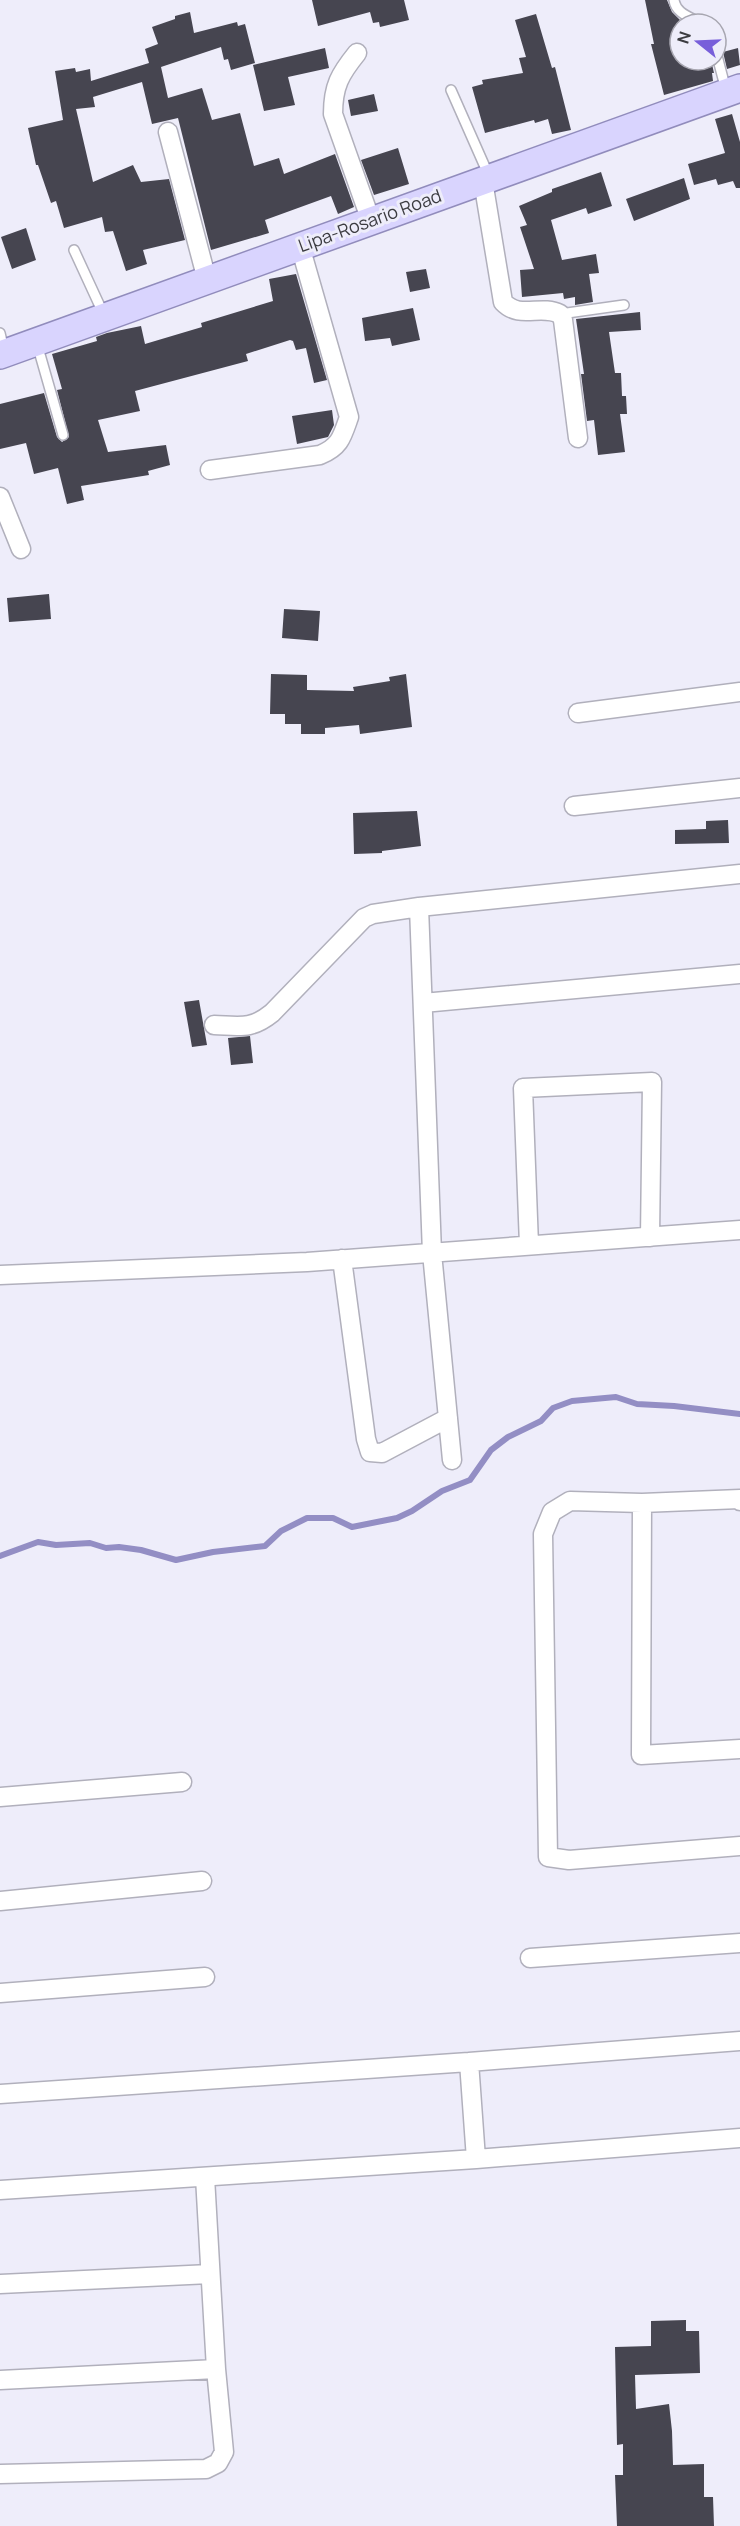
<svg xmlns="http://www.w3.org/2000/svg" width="740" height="2526" font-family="Manrope,sans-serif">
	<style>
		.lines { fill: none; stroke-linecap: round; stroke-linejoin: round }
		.stream { stroke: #938ec4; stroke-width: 6 }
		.building { fill: #464550 }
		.service-casing { stroke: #b1b0bc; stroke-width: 12 }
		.minor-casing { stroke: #b1b0bc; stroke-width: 21 }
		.primary-casing { stroke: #918cbc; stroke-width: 30 }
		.service { stroke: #fff; stroke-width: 9 }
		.minor { stroke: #fff; stroke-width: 18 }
		.primary { stroke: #d9d4fe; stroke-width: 27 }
		.labels { text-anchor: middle; stroke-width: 6; stroke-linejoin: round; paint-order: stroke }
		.street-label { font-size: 18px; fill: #3c3c41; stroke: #eeedfa }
	</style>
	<rect width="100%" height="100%" fill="#eeedfa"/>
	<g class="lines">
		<path class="stream" d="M0,1556L38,1542L56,1545L90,1543L106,1548L119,1547L141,1550L176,1560L213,1552L265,1546L281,1531L307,1518H333L352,1527L397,1518L412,1511L442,1491L470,1480L491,1450L508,1437L541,1421L553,1408L572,1401L616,1397L637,1404L674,1406L740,1414"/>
	</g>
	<path class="building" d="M312,0H404L409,20L380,27L379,22L373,23L370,12L318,26Z
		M645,0H667L672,12L680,20V60H711L714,73H712L713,81L664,95L651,44H654Z
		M190,12L194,33L237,22L238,26L245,24L255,63L231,70L228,59L224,60L221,47L161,67L168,98L202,88L212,120L240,113L254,166L279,158L284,174L335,154L354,207L338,214L331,196L265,220L269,233L211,250L178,118L152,124L142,82L93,97L95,107L76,109L93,182L133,165L141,182L169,179L185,240L143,250L147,264L126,271L113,231L105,232L102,217L64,228L56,201L51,203L38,165H36L28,128L63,120L55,71L75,68L76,72L90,69L91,81L149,63L145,49L158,44L152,27L175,19V16Z
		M536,14L552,68L555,67L571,130L552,134L548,119L535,123L534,120L485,133L472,87L483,84L482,80L523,73L519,58L526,57L515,20Z
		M325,48L329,68L288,77L295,105L264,111L253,65Z
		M738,48L740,65L727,69L723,52Z
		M374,94L378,111L351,116L348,100Z
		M732,114L740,142V188H736L733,181L718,185L716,179L694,185L688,164L725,153L715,119Z
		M398,148L409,184L374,195L361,160Z
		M601,172L612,206L588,214L586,208L551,220L562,260L596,254L599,273L589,274L593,302L575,305V297L564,299L563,293L522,297L520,270L534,269L520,227L527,225L519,206L552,192V189Z
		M684,178L690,199L634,221L626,199Z
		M26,228L36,260L12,269L1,237Z
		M426,269L430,288L410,292L406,272Z
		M296,274L327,380L314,383L306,348L296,350L293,341L290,340L246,354L248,361L135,391L140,411L98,420L108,452L166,445L170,465L148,471L149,475L81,486L84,500L67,504L58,468L34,474L26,443L0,449V404L44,393L57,437L62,442L69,437L57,390L62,389L52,354L97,341L96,337L107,333L141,326L145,344L202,327L201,323L273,301L269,279Z
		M413,308L420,340L392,346L390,338L365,341L362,318Z
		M640,312L641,330L609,332L615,373H621L622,396H626L627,414H620L625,452L598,455L594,420L587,421L581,374H584L576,319Z
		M332,410L334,425L328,437L297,444L292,416Z
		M49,594L51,619L9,622L7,598Z
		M284,609L320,611L318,641L282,638Z
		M271,674L307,675V690L354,691L353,687L390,681L389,677L406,674L412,727L360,734L359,725L325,728V734H301V724H285V714H270Z
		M417,811L421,846L382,851V853L354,854L353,813Z
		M728,820L729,843L675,844V830L706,829V821Z
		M199,1000L207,1045L192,1047L184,1002Z
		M250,1036L253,1063L231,1065L228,1038Z
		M686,2320V2331H699L700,2373L635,2375L636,2409L669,2404L672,2431L673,2465L704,2464V2497H713L714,2526H617L615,2475H623V2444L617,2445L615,2347L651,2346V2321Z"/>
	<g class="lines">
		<g class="service-casing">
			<path id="service" d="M674,0C676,14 691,17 702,24
				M716,52L726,90
				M451,90L489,176
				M74,250L104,315
				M560,314L624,305
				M0,333L4,350
				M37,344L63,435"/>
		</g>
		<g class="minor-casing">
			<path id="minor" d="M357,53C340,74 333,86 333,114L371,221
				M168,132L207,280
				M483,181L503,302C520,320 540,304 560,314L563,320L578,438
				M210,470L320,455C340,447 342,437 349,417L300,246
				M0,497L21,549
				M578,713L740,692
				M574,806L740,788
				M419,907L432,1253L452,1460
				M423,1003L740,974
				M214,1025C240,1026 251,1030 272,1013L364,918L373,914L419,907L740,874
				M529,1245L523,1088L652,1082L650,1237
				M342,1259L366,1439L370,1452L382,1453L448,1418
				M0,1275L307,1262L740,1230
				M740,1501V1499L642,1503L570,1501L552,1512L543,1534L548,1857L569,1860L740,1846
				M642,1503L641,1755L740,1749
				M0,1797L182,1782
				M0,1901L202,1881
				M530,1958L740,1943
				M0,1993L205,1977
				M469,2062L476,2159
				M0,2094L469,2062L740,2041
				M0,2190L476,2159L740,2138
				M0,2284L210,2274
				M0,2380L216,2369
				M0,2474L206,2469L218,2463L224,2452L216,2369L205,2177"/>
		</g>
		<g class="primary-casing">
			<path id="primary" d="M0,355L740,88"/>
		</g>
		<use href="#service" class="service"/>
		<use href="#minor" class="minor"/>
		<use href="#primary" class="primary"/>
	</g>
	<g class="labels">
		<g class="street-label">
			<text transform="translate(370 221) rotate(-20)" y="6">Lipa-Rosario Road</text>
		</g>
	</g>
	<g transform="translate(698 42) rotate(288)"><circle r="28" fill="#eeedfa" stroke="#a7a6b0" stroke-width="1.5"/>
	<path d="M0-4.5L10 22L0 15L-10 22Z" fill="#785fda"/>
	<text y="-9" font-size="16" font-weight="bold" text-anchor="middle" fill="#3c3c41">N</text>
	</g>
</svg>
